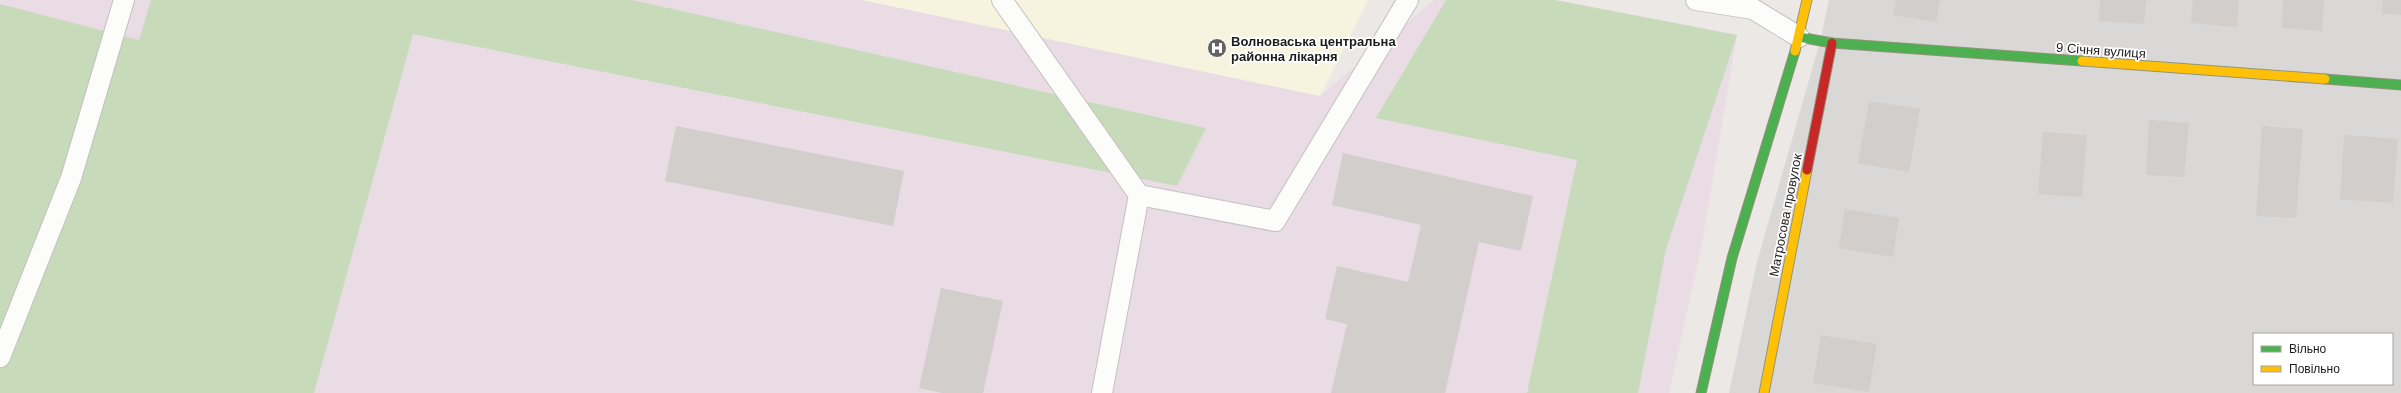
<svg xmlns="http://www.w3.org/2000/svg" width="2401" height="393" font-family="Helvetica,sans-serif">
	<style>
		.residential { fill: #dad8d6; fill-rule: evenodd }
		.industrial { fill: #e9dce5 }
		.education { fill: #f6f3de }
		.forest { fill: #c7dab9 }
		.building { fill: #d1cecc }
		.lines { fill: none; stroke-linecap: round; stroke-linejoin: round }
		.lane-casing { stroke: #c3c2c1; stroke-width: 22 }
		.fast-casing { stroke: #94947c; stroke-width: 11 }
		.slow-casing { stroke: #94947c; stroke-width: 11 }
		.jam-casing { stroke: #94947c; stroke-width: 11 }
		.lane { stroke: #fcfcfb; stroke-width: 20 }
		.fast { stroke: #4caf50; stroke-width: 9 }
		.slow { stroke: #ffc107; stroke-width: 9 }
		.jam { stroke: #c62828; stroke-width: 9 }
		.labels { text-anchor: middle; stroke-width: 3.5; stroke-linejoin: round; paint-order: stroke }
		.poi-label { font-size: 13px; font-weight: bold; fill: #1c1c1c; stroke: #fff; text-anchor: start }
		.street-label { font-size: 13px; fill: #1c1c1c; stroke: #fff }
	</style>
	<rect width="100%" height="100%" fill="#ebe8e5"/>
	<path class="residential" d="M1829,0H2401V393H1729L1757,262L1821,38ZM2254,334H2392V384H2254Z"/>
	<path class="industrial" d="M0,0H862L1320,96L1434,0H1555L1737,35L1701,248L1669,393H0Z"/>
	<path class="education" d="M862,0H1368L1320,96Z"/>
	<path class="forest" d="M151,0H632L1206,128L1177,186L413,34L314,393H0V4L139,40Z
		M1446,0H1555L1737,35L1666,249L1638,393H1527L1577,160L1376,118Z"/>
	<path class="building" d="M1896,0H1940L1936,22L1893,15Z
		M2100,0H2146L2144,24L2099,21Z
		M2193,0H2239L2237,27L2191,23Z
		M2283,0H2324L2322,31L2282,28Z
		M2383,0H2401V15L2382,14Z
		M1869,101L1920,109L1909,172L1858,163Z
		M2149,120L2189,123L2184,177L2146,175Z
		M676,126L904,171L893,226L665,181Z
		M2262,126L2303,129L2296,218L2256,216Z
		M2043,132L2087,135L2082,197L2038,194Z
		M2344,135L2398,139L2393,203L2340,199Z
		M1343,153L1533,196L1521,251L1479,242L1445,393H1331L1347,324L1325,319L1337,266L1408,282L1421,225L1332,205Z
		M1845,209L1899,218L1893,257L1839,248Z
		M941,288L1003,301L983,393H942L919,388Z
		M1821,335L1877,344L1869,392L1813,383Z"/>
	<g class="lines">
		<g class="lane-casing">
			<path id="lane" d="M1002,0L1139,195L1102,393
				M1696,0L1753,9L1799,37
				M1139,195L1275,221L1408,0
				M0,357L71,178L124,0"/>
		</g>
		<g class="fast-casing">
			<path id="fast" d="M1799,37L1832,43L2082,61
				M2325,79L2401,85
				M1701,393L1732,258L1795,51"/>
		</g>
		<g class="slow-casing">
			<path id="slow" d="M1795,51L1807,0
				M2082,61L2325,79
				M1764,393L1807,170"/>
		</g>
		<g class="jam-casing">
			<path id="jam" d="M1807,170L1832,43"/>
		</g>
		<use href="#lane" class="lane"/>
		<use href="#fast" class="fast"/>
		<use href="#slow" class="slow"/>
		<use href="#jam" class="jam"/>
	</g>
	<defs>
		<g id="hospital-disc" transform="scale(1)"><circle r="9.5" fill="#646362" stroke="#fff"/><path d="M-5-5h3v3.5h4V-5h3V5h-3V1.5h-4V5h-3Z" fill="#fff"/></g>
	</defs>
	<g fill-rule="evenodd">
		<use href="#hospital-disc" x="1217" y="48"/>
	</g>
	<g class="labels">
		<g class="poi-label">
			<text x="1231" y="46">Волноваська центральна<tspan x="1231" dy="15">районна лікарня</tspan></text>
		</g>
		<g class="street-label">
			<text transform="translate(2101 50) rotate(4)" y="5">9 Січня вулиця</text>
			<text transform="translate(1785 215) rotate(-79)" y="5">Матросова провулок</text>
		</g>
	</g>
	<rect x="2253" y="333" width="140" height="52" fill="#ffffff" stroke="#a4a4a4"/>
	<rect x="2261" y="346" width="20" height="6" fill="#4caf50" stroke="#a4a4a4"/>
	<text x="2289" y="353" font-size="12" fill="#1c1c1c">Вільно</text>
	<rect x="2261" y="366" width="20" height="6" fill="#ffc107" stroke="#a4a4a4"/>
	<text x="2289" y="373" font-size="12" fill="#1c1c1c">Повільно</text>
</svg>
